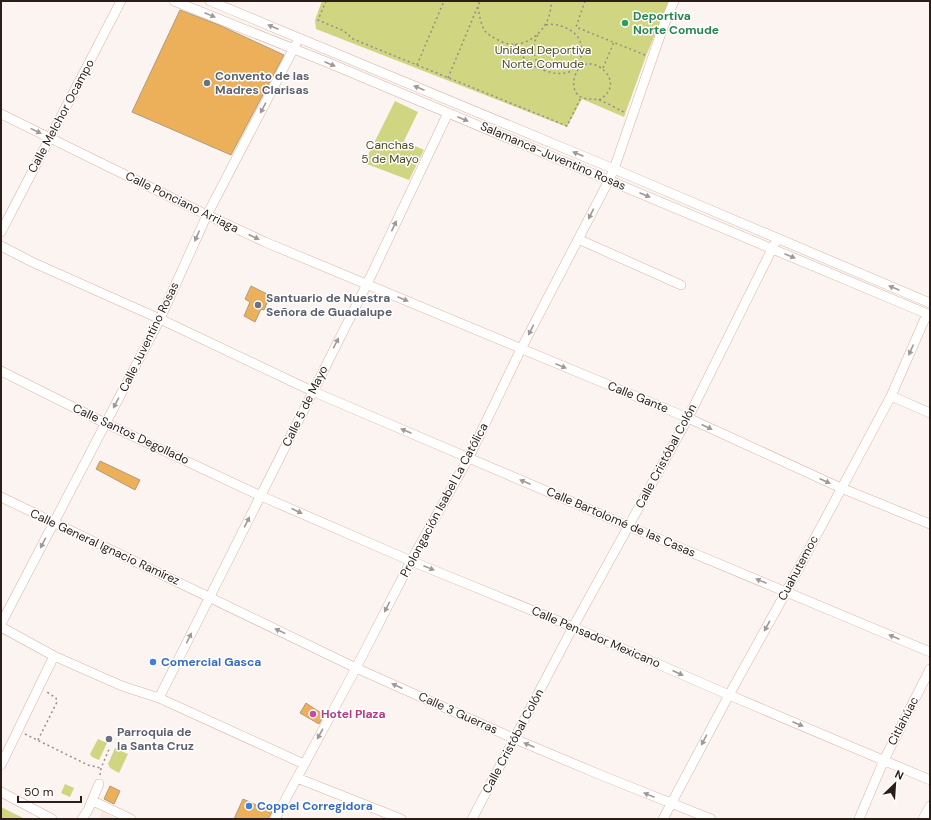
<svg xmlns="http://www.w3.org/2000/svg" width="931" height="820" font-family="'DM Sans',sans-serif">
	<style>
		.commercial { fill: #fce7e2 }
		.green { fill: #cfd580 }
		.building { fill: #ebb059; stroke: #b19b7f }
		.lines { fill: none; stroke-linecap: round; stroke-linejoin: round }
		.minor-casing { stroke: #d8b4a4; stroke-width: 10 }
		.path { stroke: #988d88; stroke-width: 1.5; stroke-dasharray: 2 3; stroke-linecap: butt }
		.minor { stroke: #fff; stroke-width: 9 }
		.oneway { fill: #a09997 }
		.leisure-dot { fill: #2e9e5b; stroke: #fff; stroke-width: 1.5 }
		.worship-dot { fill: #6b7280; stroke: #fff; stroke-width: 1.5 }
		.shop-dot { fill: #3f7fe0; stroke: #fff; stroke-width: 1.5 }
		.hotel-dot { fill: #d1479c; stroke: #fff; stroke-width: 1.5 }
		.labels { text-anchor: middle; stroke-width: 3; stroke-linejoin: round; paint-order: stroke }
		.leisure-label { font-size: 12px; font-weight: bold; fill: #27864d; stroke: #fff; text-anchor: start }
		.park-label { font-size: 12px; fill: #484b21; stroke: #fff }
		.worship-label { font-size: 12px; font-weight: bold; fill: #5b616d; stroke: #fff; text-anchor: start }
		.street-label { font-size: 12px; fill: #2b1d17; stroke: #fff }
		.shop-label { font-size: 12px; font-weight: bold; fill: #366cbe; stroke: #fff; text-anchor: start }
		.hotel-label { font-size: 12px; font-weight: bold; fill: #b23c85; stroke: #fff; text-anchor: start }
	</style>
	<rect width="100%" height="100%" fill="#fcf4f1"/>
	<path class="commercial" d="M102,812L116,819H99Z"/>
	<path class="green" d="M322,1H669L646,56L624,117L582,99L567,127L316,29L315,20Z
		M395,101L418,112L404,141L424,150L409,180L364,163Z
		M98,739L107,743L99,760L92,757L90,754Z
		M115,748L128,754L119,773L110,768L108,764Z
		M65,784L74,788L70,797L61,793Z
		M1,807L25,819H1Z"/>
	<path class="building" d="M180,10L219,25L284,55L231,155L132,112Z
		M251,286L267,294L265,299L268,301L264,310L261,309L255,322L244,316L250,302L245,299Z
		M100,461L140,480L135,490L96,469Z
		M306,703L324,715L319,724L300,713Z
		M110,786L120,791L114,804L104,799Z
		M243,799L272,812L268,819H234Z"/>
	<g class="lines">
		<g class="minor-casing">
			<path id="minor" d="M174,1L324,61L930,315
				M210,1L614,169L930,303
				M1,114L207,215L265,242L688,418L841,488L930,524
				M1,232L121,1
				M578,239L681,285
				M1,246L32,262L160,319L312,391L628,526L930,652
				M1,371L105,423L261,496L411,561L573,627L729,695L930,780
				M891,396L930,413
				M1,497L356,668L515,739L603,776L711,819
				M1,624L160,319L207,215L296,44
				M1,627L54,656L122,686L159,698L304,764
				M159,698L367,284L448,113
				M1,765L54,656
				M297,778L401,819
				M1,792L52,819
				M93,801L131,819
				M82,819L88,810L99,784
				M275,819L356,668L411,561L469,457L521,349L609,180L614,169L662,30L674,1
				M472,819L573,627L688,418L775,243
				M663,819L729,695L786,592L891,396L927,314
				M859,819L884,760L930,669
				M923,819L930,806"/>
		</g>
		<path class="path" d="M326,1L318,20L344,31L353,39L567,126L581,97
			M585,1L576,27L645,55
			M478,7C479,14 481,25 485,31C488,35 493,37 498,40C524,55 553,28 551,1
			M538,35C531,46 533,59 542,69
			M515,44C518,49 521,55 525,59C534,69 559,78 571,71C586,61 585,38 570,30C563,26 554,23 546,25
			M417,65L444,1
			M580,67L581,59
			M603,68L614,42
			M448,78L480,1
			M599,100C632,81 584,45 575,76C573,83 573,88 577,94C583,101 592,98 599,100C608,103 617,109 624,112
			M25,734L88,765L101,768
			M38,740L57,702L56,698L47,692
			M100,775L101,768L110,747"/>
		<use href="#minor" class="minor"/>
	</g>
	<defs><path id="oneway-solid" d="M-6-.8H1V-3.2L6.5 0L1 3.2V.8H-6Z"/></defs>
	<g class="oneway">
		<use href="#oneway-solid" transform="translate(210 15) rotate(22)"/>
		<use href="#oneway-solid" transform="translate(273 27) rotate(-157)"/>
		<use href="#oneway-solid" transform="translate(330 64) rotate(23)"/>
		<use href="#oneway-solid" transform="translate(419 88) rotate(-157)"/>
		<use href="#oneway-solid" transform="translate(263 108) rotate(118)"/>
		<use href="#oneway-solid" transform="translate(463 119) rotate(23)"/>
		<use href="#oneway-solid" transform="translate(36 131) rotate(26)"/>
		<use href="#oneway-solid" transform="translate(578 154) rotate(-157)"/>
		<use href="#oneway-solid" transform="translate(645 195) rotate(23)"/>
		<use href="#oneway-solid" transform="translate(591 214) rotate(117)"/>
		<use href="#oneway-solid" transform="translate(394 226) rotate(-65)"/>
		<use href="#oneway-solid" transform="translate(197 236) rotate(114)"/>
		<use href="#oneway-solid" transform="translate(254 237) rotate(25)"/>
		<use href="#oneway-solid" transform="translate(790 256) rotate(23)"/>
		<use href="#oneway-solid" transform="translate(894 288) rotate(-157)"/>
		<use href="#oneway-solid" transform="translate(403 299) rotate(23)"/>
		<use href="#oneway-solid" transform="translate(531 330) rotate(117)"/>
		<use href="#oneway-solid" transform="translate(336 343) rotate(-63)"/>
		<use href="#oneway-solid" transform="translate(911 350) rotate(114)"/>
		<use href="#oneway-solid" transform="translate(561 366) rotate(22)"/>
		<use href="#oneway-solid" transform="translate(116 403) rotate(118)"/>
		<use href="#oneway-solid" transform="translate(707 427) rotate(25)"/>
		<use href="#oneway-solid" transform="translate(406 431) rotate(-157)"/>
		<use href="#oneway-solid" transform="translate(825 481) rotate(25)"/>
		<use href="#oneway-solid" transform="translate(525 482) rotate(-157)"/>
		<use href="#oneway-solid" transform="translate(297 511) rotate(24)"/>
		<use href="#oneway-solid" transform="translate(247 522) rotate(-63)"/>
		<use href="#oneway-solid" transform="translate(43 543) rotate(117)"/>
		<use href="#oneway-solid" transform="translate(429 568) rotate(22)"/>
		<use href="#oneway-solid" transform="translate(761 581) rotate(-158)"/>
		<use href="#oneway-solid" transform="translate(387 607) rotate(117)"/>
		<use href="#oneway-solid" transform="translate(767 626) rotate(119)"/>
		<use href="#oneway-solid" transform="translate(280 631) rotate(-154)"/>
		<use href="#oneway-solid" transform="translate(894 637) rotate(-157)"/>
		<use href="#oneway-solid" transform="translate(189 638) rotate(-64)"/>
		<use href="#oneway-solid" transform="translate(678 673) rotate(24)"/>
		<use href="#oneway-solid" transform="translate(397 686) rotate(-156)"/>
		<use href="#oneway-solid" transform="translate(798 724) rotate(23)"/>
		<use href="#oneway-solid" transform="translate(320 734) rotate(119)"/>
		<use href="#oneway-solid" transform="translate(704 740) rotate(118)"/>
		<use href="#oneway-solid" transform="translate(529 745) rotate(-157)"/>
		<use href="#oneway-solid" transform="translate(649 795) rotate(-158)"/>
	</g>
	<circle class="leisure-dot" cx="625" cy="23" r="4"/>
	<g class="worship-dot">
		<circle cx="207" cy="83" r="4"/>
		<circle cx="258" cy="305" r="4"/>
		<circle cx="109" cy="739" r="4"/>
	</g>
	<g class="shop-dot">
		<circle cx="153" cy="662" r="4"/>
		<circle cx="249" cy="806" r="4"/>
	</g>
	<circle class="hotel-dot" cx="313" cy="714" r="4"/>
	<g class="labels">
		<g class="leisure-label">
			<text x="633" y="20">Deportiva<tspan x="633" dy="14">Norte Comude</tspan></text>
		</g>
		<g class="park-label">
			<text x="543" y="54">Unidad Deportiva<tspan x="543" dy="14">Norte Comude</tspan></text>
			<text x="390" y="149">Canchas<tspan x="390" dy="14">5 de Mayo</tspan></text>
		</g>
		<g class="worship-label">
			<text x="215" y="80">Convento de las<tspan x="215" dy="14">Madres Clarisas</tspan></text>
			<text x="266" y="302">Santuario de Nuestra<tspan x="266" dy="14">Señora de Guadalupe</tspan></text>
			<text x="117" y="736">Parroquia de<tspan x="117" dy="14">la Santa Cruz</tspan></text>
		</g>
		<g class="street-label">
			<text transform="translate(61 116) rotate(-62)" y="4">Calle Melchor Ocampo</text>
			<text transform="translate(553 156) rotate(23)" y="4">Salamanca-Juventino Rosas</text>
			<text transform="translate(182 202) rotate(26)" y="4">Calle Ponciano Arriaga</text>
			<text transform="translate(149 337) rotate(-64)" y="4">Calle Juventino Rosas</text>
			<text transform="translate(638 397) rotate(22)" y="4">Calle Gante</text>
			<text transform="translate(305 406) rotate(-64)" y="4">Calle 5 de Mayo</text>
			<text transform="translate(131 434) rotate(25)" y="4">Calle Santos Degollado</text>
			<text transform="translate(666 456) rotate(-62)" y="4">Calle Cristóbal Colón</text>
			<text transform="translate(444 500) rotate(-62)" y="4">Prolongación Isabel La Católica</text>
			<text transform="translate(621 522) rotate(23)" y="4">Calle Bartolomé de las Casas</text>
			<text transform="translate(105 547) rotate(25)" y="4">Calle General Ignacio Ramírez</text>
			<text transform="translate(798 568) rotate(-62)" y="4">Cuahutemoc</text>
			<text transform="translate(596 637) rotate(23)" y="4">Calle Pensador Mexicano</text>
			<text transform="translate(458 713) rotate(24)" y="4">Calle 3 Guerras</text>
			<text transform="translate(903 721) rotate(-63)" y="4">Citlahúac</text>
			<text transform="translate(513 741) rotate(-62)" y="4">Calle Cristóbal Colón</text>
		</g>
		<g class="shop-label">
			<text x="161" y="666">Comercial Gasca</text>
			<text x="257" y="810">Coppel Corregidora</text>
		</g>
		<g class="hotel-label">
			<text x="321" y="718">Hotel Plaza</text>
		</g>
	</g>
	<rect width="931" height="820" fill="none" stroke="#2b1d17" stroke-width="4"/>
	<g transform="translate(895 784) rotate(25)" stroke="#ffffff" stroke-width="3" paint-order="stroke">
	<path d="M0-3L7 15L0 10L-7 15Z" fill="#2b1d17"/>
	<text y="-6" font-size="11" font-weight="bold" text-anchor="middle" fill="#2b1d17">N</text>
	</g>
	<path d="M18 796v6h63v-6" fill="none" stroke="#2b1d17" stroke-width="2"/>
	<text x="24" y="796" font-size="12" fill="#2b1d17" stroke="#ffffff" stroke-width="3" paint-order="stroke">50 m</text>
</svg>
